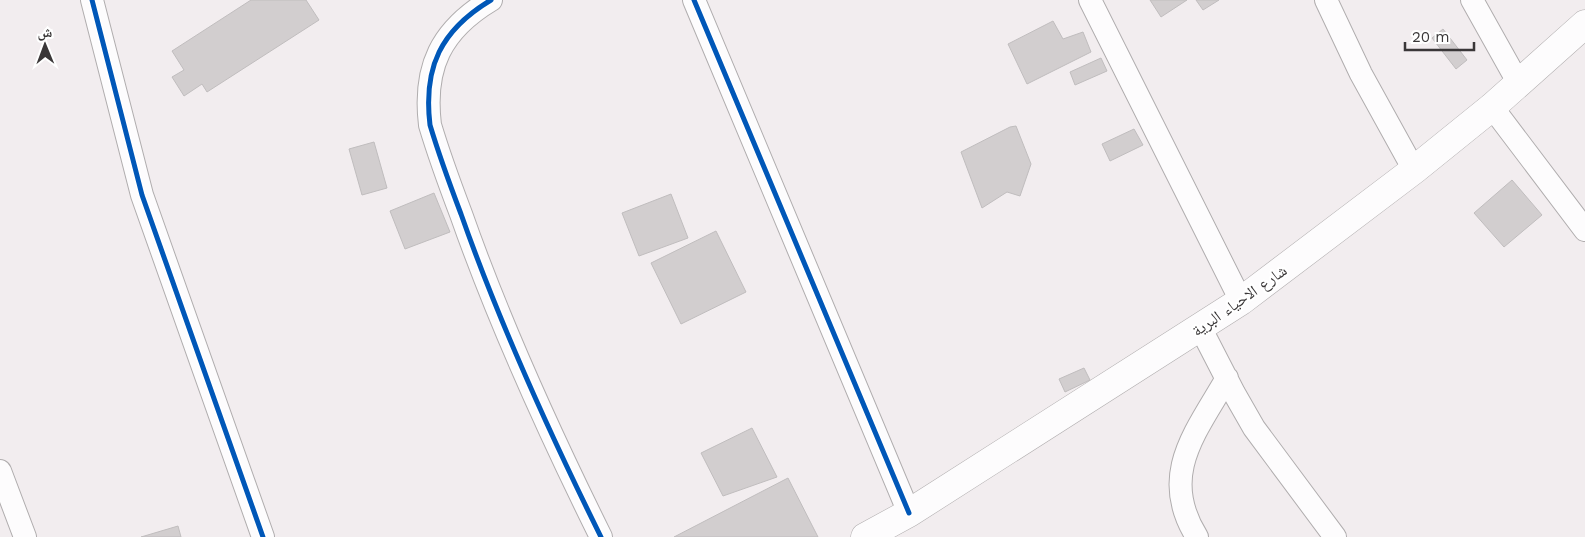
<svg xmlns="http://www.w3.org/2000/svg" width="1585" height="537" font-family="'Work Sans','Noto Naskh Arabic',sans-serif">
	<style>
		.building { fill: #d2cecf; stroke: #c0bdbe }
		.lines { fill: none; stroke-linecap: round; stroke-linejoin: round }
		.minor-casing { stroke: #b0adae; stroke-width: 24 }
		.primary-casing { stroke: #b0adae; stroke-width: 29 }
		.minor { stroke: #fdfcfd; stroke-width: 22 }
		.primary { stroke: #fdfcfd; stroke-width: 28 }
		.cycleway-casing { stroke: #fff; stroke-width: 8 }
		.cycleway { stroke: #0057b8; stroke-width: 5 }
		.labels { text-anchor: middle; stroke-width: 4.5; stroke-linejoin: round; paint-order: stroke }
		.street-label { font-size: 16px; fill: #3a3738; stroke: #fff }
	</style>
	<rect width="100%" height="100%" fill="#f2edef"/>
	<path class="building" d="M251,0H306L319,20L207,92L202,84L184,96L172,77L184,70L172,51Z
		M1150,0H1187L1161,17Z
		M1196,0H1219L1203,10Z
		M1053,21L1063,39L1083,32L1091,52L1027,84L1008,44Z
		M1443,29L1467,60L1456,69L1432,38Z
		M1101,58L1107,71L1075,85L1070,72Z
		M1016,126L1031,164L1020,196L1007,192L982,208L961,152L1010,127Z
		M1134,129L1143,145L1110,161L1102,144Z
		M374,142L387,188L362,195L349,149Z
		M1512,180L1542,215L1504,247L1474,213Z
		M434,193L450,232L405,249L390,211Z
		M671,194L688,238L639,256L622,213Z
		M716,231L746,292L681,324L651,263Z
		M1084,368L1090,380L1065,392L1059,379Z
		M752,428L777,477L723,496L701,453Z
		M788,478L818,537H674Z
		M178,526L181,537H141Z"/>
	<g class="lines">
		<g class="minor-casing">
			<path id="minor" d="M92,0L142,195L263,537
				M491,0C441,30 423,67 430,125C439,155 450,185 461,214C500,325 549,432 601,537
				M694,0L909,513
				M1090,0L1241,301
				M1326,0L1361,74L1414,170
				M1472,0L1519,84
				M1492,107L1585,230
				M1200,327L1234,393L1254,428L1335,537
				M0,471L25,537
				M1197,537C1158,475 1196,432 1227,378"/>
		</g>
		<g class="primary-casing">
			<path id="primary" d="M865,537L909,513L1241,301L1414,170L1492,107L1585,24"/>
		</g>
		<use href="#minor" class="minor"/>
		<use href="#primary" class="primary"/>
		<g class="cycleway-casing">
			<path id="cycleway" d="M92,0L142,195L263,537
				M491,0C441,30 423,67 430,125C439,155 450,185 461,214C500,325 549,432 601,537
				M694,0L909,513"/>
		</g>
		<use href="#cycleway" class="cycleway"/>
	</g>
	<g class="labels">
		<g class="street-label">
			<text transform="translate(1239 300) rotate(-35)" y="6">شارع الاحياء البرية</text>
		</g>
	</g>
	<g transform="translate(45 45) rotate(359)" stroke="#ffffff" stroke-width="4" paint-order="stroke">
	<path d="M0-4L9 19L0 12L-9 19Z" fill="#3a3738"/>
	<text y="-8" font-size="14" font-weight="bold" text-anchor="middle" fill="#3a3738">ش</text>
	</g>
	<path d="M1405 42v8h69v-8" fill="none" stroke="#3a3738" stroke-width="2.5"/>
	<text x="1412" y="42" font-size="15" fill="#3a3738" stroke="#ffffff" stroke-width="4" paint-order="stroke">20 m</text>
</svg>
